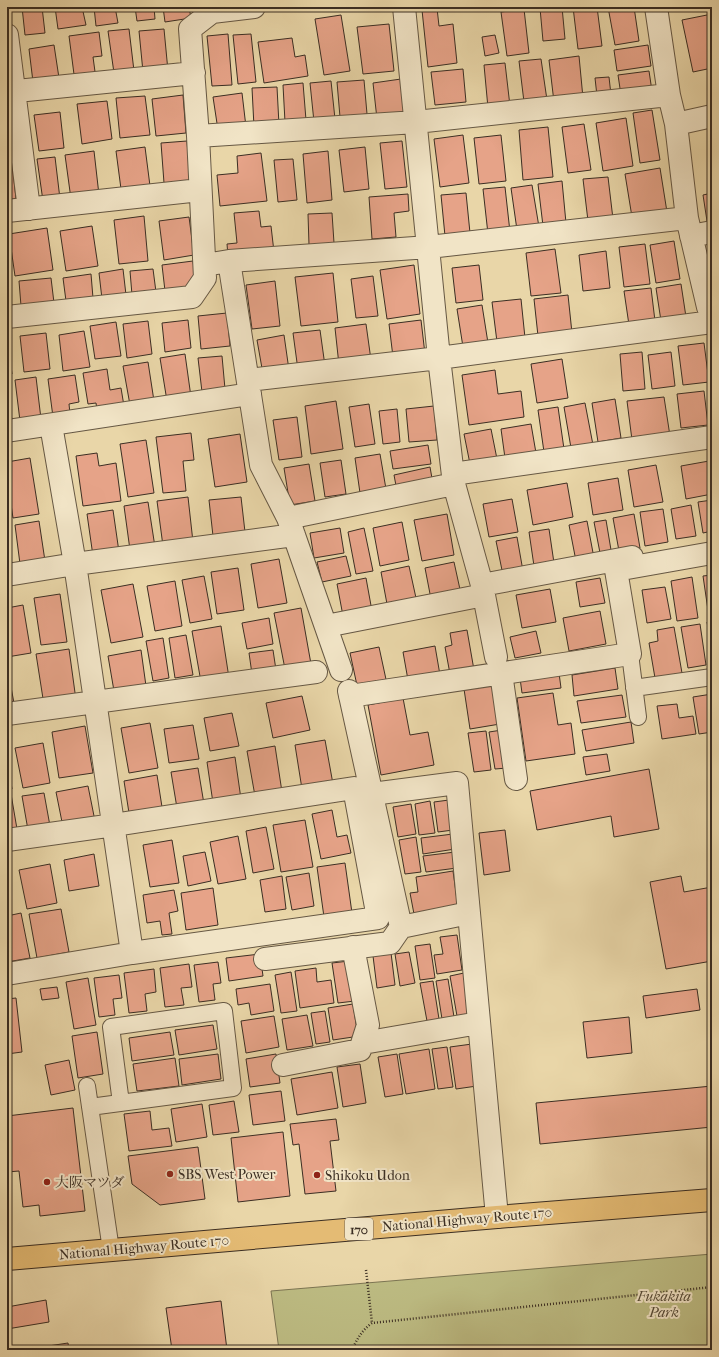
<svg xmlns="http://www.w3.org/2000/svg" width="719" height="1357" font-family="'IM FELL French Canon','Noto Serif JP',serif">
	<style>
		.green { fill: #bdbc83; stroke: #7c7553 }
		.building { fill: #e6a388; stroke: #3b2e23 }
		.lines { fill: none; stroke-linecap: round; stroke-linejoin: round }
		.service-casing { stroke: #665844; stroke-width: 18 }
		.minor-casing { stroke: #665844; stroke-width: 24 }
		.trunk-casing { stroke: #3b2e23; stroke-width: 24 }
		.path { stroke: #3b2e23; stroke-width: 2.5; stroke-dasharray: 1 2; stroke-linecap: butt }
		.service { stroke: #f1e4c6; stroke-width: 16 }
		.minor { stroke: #f1e4c6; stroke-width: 22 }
		.trunk { stroke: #e4bb74; stroke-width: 22 }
		.poi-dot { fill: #8f2418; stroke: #f1e4c6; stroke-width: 1.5 }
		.labels { text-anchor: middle; stroke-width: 4; stroke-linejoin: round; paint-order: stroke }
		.shield { fill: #f1e4c6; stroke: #726554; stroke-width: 1 }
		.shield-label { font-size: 13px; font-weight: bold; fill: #3b2e23 }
		.poi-label { font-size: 14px; fill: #3b2e23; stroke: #f1e4c6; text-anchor: start }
		.street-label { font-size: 14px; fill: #3b2e23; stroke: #f1e4c6 }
		.park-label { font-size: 14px; font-style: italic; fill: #554a36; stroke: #f1e4c6 }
	</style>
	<rect width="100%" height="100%" fill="#e9d6a8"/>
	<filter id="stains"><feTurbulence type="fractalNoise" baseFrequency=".005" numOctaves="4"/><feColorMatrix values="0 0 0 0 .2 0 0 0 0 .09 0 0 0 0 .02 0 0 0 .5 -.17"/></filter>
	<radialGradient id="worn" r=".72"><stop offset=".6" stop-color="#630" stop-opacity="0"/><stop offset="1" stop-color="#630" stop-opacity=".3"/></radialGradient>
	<path class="green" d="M712,1254V1350H279L271,1291Z"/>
	<path class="building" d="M22,7H42L45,33L25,35Z
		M55,7H82L86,25L58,29Z
		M94,7H115L118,23L96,26Z
		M135,7H154L155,19L137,21Z
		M163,7H189L191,18L165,22Z
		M548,7H562L565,39L543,41L540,8Z
		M573,7H597L602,46L578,49Z
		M608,7H634L639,41L615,45Z
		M437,8L439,26L453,24L457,63L428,67L422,10Z
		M524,9L529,53L507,56L501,12Z
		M712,14V68L693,72L682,20Z
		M341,15L350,71L324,75L315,19Z
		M389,24L394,71L363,74L357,27Z
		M129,29L134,71L114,73L108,31Z
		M164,29L168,71L143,72L139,31Z
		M99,32L102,56L93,57L96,79L75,82L69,36Z
		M228,34L232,85L212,86L207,36Z
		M251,34L256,82L238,84L233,35Z
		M495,35L499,53L485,56L482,37Z
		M292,38L295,57L305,55L308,76L264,83L258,42Z
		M54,45L59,78L33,82L29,49Z
		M648,45L651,66L617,71L614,50Z
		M579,56L583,98L554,102L549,60Z
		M541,59L547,100L524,102L519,61Z
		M505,63L510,106L488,108L484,65Z
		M463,69L466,102L435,105L431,72Z
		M649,71L652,91L621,95L618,75Z
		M609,77L611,95L597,96L595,78Z
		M401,79L405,116L377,119L373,83Z
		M364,80L367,114L340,117L337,82Z
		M331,81L335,119L314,122L310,83Z
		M303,83L306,120L285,122L283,85Z
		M277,87L279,125L254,127L252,88Z
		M242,93L246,127L218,130L213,97Z
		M183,95L186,133L156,136L152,99Z
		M145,96L150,135L120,138L116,98Z
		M107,101L112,139L82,144L77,104Z
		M652,110L660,160L640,163L633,113Z
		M60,112L64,148L39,151L34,115Z
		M626,118L633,166L603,171L596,123Z
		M584,124L591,170L568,173L562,127Z
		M7,127L11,153H7Z
		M548,127L553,177L523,180L519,130Z
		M463,135L469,183L440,187L434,139Z
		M501,135L506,181L479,184L474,138Z
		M187,141L190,181L164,183L161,143Z
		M402,141L407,187L385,189L380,143Z
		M145,147L150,186L121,189L116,151Z
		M365,147L369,189L344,192L339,150Z
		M94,151L99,195L71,199L65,155Z
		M328,151L332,200L307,203L303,154Z
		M261,153L267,201L220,206L217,175L238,173L237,156Z
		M55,157L60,199L43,201L37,159Z
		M293,159L297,200L278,202L274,160Z
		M7,161H12L16,199L7,200Z
		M660,168L667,212L632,217L625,174Z
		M608,177L613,219L588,221L583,179Z
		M562,181L566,223L543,226L538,184Z
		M532,185L539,227L517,230L511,188Z
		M505,187L510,232L488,234L483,189Z
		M466,193L470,233L445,236L441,195Z
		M712,193V221H707L703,195Z
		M408,194L409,211L394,213L396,237L372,239L369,197Z
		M259,211L261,227L271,226L274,252L228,256L227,244L237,243L234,213Z
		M332,213L334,243L309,245L308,214Z
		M144,216L148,261L119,264L114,220Z
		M189,217L194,255L164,260L159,221Z
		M92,226L98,266L66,271L60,231Z
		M47,228L53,270L15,276L9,234Z
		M674,241L680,279L656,283L650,245Z
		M645,244L650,284L624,287L619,247Z
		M555,249L561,293L531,296L526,253Z
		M606,251L610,288L583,291L579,255Z
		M193,261L195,276L188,287L165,291L162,265Z
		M414,265L420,314L387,319L380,270Z
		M479,265L483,300L456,303L452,268Z
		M123,269L126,295L102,299L99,273Z
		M153,269L156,292L132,295L130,271Z
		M333,273L338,322L301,326L295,277Z
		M91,274L93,298L66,301L63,278Z
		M373,276L378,316L356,318L351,279Z
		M51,278L54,303L21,306L19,281Z
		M275,281L280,326L252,329L246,285Z
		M681,284L686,317L661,321L656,288Z
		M7,286L10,310H7Z
		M651,288L655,321L629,325L624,291Z
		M568,295L572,333L538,336L534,299Z
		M521,299L525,338L497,342L492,302Z
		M482,305L488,343L463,347L457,309Z
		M227,313L230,346L201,349L198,316Z
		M188,320L191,348L165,352L162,323Z
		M421,320L425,354L393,357L389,324Z
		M148,321L152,354L127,358L123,324Z
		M116,322L121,356L95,359L90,326Z
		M366,324L371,360L339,365L335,328Z
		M320,330L325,366L298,370L293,333Z
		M84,331L90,367L63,371L59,335Z
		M46,333L50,369L24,372L20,336Z
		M7,334L12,374L7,375Z
		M284,335L289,370L263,374L257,340Z
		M704,343L709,382L683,385L678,346Z
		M642,352L645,389L623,391L620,354Z
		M671,352L675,386L652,389L648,355Z
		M185,354L191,397L167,401L160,358Z
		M222,356L225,389L202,392L198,358Z
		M562,359L568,398L537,403L531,364Z
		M148,362L154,401L130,405L123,366Z
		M107,369L110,390L121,388L124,406L97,410L96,403L88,404L83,373Z
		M495,370L498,394L521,391L524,417L469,425L462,375Z
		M75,375L79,402L69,404L70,414L53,417L48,379Z
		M36,377L41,419L20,421L15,380Z
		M7,390L12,420L7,421Z
		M704,391L708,425L681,428L677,394Z
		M664,397L670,436L632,440L627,401Z
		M615,399L621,438L598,442L592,403Z
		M336,401L343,449L311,454L305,406Z
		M585,403L593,445L571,448L564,407Z
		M369,404L375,444L355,447L349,407Z
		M434,406L437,440L409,442L406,409Z
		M558,407L564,449L544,452L538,410Z
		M397,409L400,442L383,444L379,411Z
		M297,417L302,457L279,460L273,420Z
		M531,424L536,453L505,458L501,429Z
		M491,429L497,459L470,464L464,434Z
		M191,433L194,460L183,461L186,491L163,493L156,437Z
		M240,434L247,482L215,487L208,439Z
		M146,440L154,493L128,497L120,444Z
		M428,445L431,464L393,469L390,451Z
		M97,453L99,466L116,463L121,501L83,506L76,456Z
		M380,454L386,489L360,493L355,458Z
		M30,458L39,514L13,518L7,477V462Z
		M341,460L346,494L325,497L320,463Z
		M709,461L712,476V494L686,499L681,466Z
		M309,464L315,501L290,505L284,468Z
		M656,465L663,502L634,507L628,470Z
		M430,467L433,484L397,491L394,475Z
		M618,478L623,510L593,515L588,483Z
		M567,483L573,517L533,525L527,490Z
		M188,497L193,542L163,546L157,501Z
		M241,497L245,532L213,536L209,500Z
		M512,499L518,532L489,537L483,504Z
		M712,500V531L703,533L698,502Z
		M148,502L155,547L130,550L124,506Z
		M691,505L696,536L676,539L671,509Z
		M663,509L668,542L645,546L640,512Z
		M113,510L119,552L93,556L87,514Z
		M447,514L454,555L422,561L414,520Z
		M634,514L640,548L619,551L613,518Z
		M606,520L612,556L601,558L594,522Z
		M39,521L45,561L20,564L15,525Z
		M587,521L594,558L576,561L569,525Z
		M402,522L409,560L380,566L373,528Z
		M340,528L344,553L314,558L310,533Z
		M364,528L373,571L356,574L348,532Z
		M549,529L554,563L534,566L529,532Z
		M517,537L523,571L503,575L496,541Z
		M346,556L351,576L322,582L317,562Z
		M279,559L287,603L258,608L251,564Z
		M454,562L461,594L431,599L425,568Z
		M409,566L416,598L387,604L381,572Z
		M238,568L244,610L217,614L211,572Z
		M712,575V617H709L703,576Z
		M204,576L212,619L190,623L182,580Z
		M692,577L698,618L677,621L671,581Z
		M366,578L372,611L343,616L337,584Z
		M600,578L605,603L580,607L576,582Z
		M175,581L182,626L155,631L147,586Z
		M133,584L143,637L111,643L101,590Z
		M665,587L671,619L647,623L642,590Z
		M550,589L556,622L522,628L516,595Z
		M60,594L67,642L41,645L34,598Z
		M23,605L31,653L7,657V608Z
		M301,608L311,664L285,669L274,613Z
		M600,611L606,644L569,651L563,618Z
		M269,618L273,644L247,649L242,623Z
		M712,621V651L707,622Z
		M700,624L706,665L688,668L681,627Z
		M221,626L229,678L201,682L192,631Z
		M674,627L682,673L655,678L649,643L658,641L657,630Z
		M467,630L474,670L450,674L445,647L452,645L450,633Z
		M536,631L541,653L515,658L510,637Z
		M186,635L193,675L175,678L169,638Z
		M163,638L169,678L153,681L146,641Z
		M435,646L440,675L408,680L403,652Z
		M379,647L387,684L358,690L350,653Z
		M69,649L76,700L44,705L36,654Z
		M141,650L146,686L114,691L108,656Z
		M273,650L276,670L252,674L249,653Z
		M7,666L14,703L7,704Z
		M615,668L618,689L574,696L572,675Z
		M559,673L561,688L522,693L520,678Z
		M493,684L500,724L470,729L464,689Z
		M553,693L558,725L571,723L575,754L526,761L517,698Z
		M712,694V732L699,734L693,697Z
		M622,695L626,717L581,723L577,701Z
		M302,696L310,730L273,738L266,703Z
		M403,698L410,735L428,732L434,765L381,775L368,705Z
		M677,704L679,718L693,716L696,734L662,739L657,706Z
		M232,713L239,746L210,751L204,718Z
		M631,722L634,743L586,751L582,730Z
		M150,723L158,768L129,773L121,728Z
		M193,725L199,759L169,763L164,729Z
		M85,726L93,773L59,778L52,732Z
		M502,730L507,768L495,769L489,732Z
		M486,731L491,770L474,772L468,733Z
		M325,740L333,784L302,789L295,745Z
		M43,743L50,783L23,788L15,748Z
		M275,746L282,792L255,796L247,751Z
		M607,754L610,771L586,775L583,757Z
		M235,757L241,799L213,803L207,762Z
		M7,758L12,789L7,790Z
		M198,768L204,804L177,808L171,772Z
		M649,769L659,829L614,837L611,816L537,830L530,791Z
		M157,775L162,807L129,813L124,781Z
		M88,786L95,821L63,827L56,792Z
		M44,793L50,826L28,830L22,796Z
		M7,794H11L17,829L7,831Z
		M449,800L453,830L438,832L434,802Z
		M430,801L435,833L419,835L415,804Z
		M411,804L416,834L398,837L393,807Z
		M332,810L337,837L347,835L351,853L321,859L312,814Z
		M305,820L313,867L281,872L273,825Z
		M266,827L274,869L253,873L246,831Z
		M505,830L510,871L484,875L479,833Z
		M453,834L455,849L423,854L421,838Z
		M238,836L246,879L218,884L210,842Z
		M416,837L421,872L405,874L399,840Z
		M172,840L179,883L150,887L143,845Z
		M205,852L211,881L188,886L183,856Z
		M455,852L457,868L426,872L423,856Z
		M94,854L99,886L69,891L64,860Z
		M345,863L352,913L324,917L317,867Z
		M50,864L57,903L27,909L19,870Z
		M453,871L458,907L414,914L410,893L418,892L416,877Z
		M309,873L314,906L292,910L286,877Z
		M282,876L286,909L265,912L260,880Z
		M681,876L684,892L712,887V961L666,969L650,882Z
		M213,888L218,925L186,930L181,893Z
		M174,890L178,911L169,913L172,934L162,935L160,921L147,923L143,895Z
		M61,909L69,952L37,958L29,914Z
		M21,913L30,958L7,962V916Z
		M457,935L462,970L437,974L434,955L443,954L440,937Z
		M430,944L435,978L420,980L415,946Z
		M409,952L415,983L400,986L395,954Z
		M391,953L395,985L377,988L373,956Z
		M260,954L263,976L229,981L226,958Z
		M349,961L355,1001L338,1003L332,963Z
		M218,962L221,983L213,984L215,1000L199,1002L194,965Z
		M189,964L192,987L181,988L184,1005L165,1007L160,968Z
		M316,968L317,982L331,980L334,1003L300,1008L295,971Z
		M154,969L156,992L145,994L147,1011L129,1013L124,973Z
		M291,972L297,1011L281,1013L275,975Z
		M464,973L470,1014L457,1016L450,976Z
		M119,975L122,998L113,999L115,1015L99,1017L94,978Z
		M88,978L96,1025L74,1029L66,982Z
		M448,979L454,1017L442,1019L436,981Z
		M433,981L439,1019L427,1021L420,983Z
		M270,984L274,1011L251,1015L249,1003L238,1005L236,989Z
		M57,987L59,998L42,1000L40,989Z
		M697,989L700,1010L646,1018L643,996Z
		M16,998L22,1052L7,1054V999Z
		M353,1004L357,1030L353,1037L333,1040L328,1008Z
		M325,1011L330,1042L316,1044L311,1013Z
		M307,1015L313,1046L287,1050L282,1019Z
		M274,1016L279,1047L246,1053L241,1021Z
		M629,1017L632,1053L587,1058L583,1022Z
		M213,1025L217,1049L179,1055L175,1030Z
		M97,1032L103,1074L78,1078L72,1036Z
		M170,1032L174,1055L132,1061L129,1038Z
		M472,1044L477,1086L456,1089L450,1047Z
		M447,1047L453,1087L438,1089L432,1049Z
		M429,1049L435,1089L406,1094L399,1054Z
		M218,1054L221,1079L182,1085L179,1059Z
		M276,1054L280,1083L250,1087L246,1059Z
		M397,1054L403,1094L385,1097L378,1057Z
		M175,1058L179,1086L137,1091L133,1064Z
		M69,1060L75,1090L51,1095L45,1065Z
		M360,1064L366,1103L343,1107L337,1067Z
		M332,1072L338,1108L297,1115L291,1079Z
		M712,1086V1127L540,1144L536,1103Z
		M281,1091L285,1121L253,1125L249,1095Z
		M234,1101L239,1132L213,1135L209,1105Z
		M202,1104L207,1137L176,1142L171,1109Z
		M73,1108L85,1211L40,1216L39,1205L23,1207L19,1171L7,1172V1116Z
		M150,1111L152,1130L169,1128L172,1146L129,1151L124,1114Z
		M336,1119L339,1140L330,1141L336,1191L305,1194L299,1144L293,1145L290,1124Z
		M283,1132L290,1196L238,1202L231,1138Z
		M198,1147L205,1199L160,1205L132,1184L128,1156Z
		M46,1300L49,1322L7,1329V1307Z
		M221,1301L227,1350H172L166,1308Z
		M68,1343L69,1350H22Z"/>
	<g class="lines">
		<g class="service-casing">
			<path id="service" d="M630,654L638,717
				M634,688L712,677
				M87,1086L111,1250
				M90,1107L233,1088L224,1011L111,1027L121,1103"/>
		</g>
		<g class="minor-casing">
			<path id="minor" d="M404,7L439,358L454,484L482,585L496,657
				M656,7L669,95L676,124L687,218L708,307L712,316
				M7,35L29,209
				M7,92L194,73
				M676,124L712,116
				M198,136L416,122L669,95
				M7,211L200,190
				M691,236L712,232
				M229,261L261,465L288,518L341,670
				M205,265L229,261L429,247L687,218
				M7,317L192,297L205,278L198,136L190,29L212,12L254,7
				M248,380L439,358L712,322
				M51,425L75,564L132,953
				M7,431L250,394
				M453,474L712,437
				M288,518L454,484
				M7,575L75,564L294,535
				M482,585L632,557
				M326,626L484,595
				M501,673L516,779
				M349,691L401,927
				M350,696L630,654L616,570L712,553
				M7,714L316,672
				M372,794L457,783L497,1217
				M7,840L114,825L354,788L378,918L132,953L7,974
				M265,959L390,943L401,927L469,913
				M363,1043L479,1023
				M283,1065L360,1050L368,1025L353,947"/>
		</g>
		<g class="trunk-casing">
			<path id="trunk" d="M7,1259L497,1217L712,1200"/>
		</g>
		<path class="path" d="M366,1270L372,1323
			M352,1350C357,1339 362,1330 372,1323L712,1287"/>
		<use href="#service" class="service"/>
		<use href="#minor" class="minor"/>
		<use href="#trunk" class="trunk"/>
	</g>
	<g class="poi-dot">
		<circle cx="170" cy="1174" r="4"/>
		<circle cx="317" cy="1175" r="4"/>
		<circle cx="47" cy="1182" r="4"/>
	</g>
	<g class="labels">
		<rect class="shield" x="345" y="1218" width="28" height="22" rx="3"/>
		<g class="shield-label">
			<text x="359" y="1234">170</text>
		</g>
		<g class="poi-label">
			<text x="178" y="1179">SBS West Power</text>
			<text x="325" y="1180">Shikoku Udon</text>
			<text x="55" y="1187">大阪マツダ</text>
		</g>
		<g class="street-label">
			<text transform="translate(467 1219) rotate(-5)" y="5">National Highway Route 170</text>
			<text transform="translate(144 1247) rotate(-5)" y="5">National Highway Route 170</text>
		</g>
		<g class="park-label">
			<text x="664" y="1301">Fukakita<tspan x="664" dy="16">Park</tspan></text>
		</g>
	</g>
	<rect width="719" height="1357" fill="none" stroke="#e9d6a8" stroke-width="24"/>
	<rect x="8" y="8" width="703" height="1341" fill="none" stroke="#3b2e23" stroke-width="2"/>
	<rect x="12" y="12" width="695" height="1333" fill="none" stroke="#3b2e23"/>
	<rect width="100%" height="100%" filter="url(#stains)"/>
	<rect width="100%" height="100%" fill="url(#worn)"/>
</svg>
